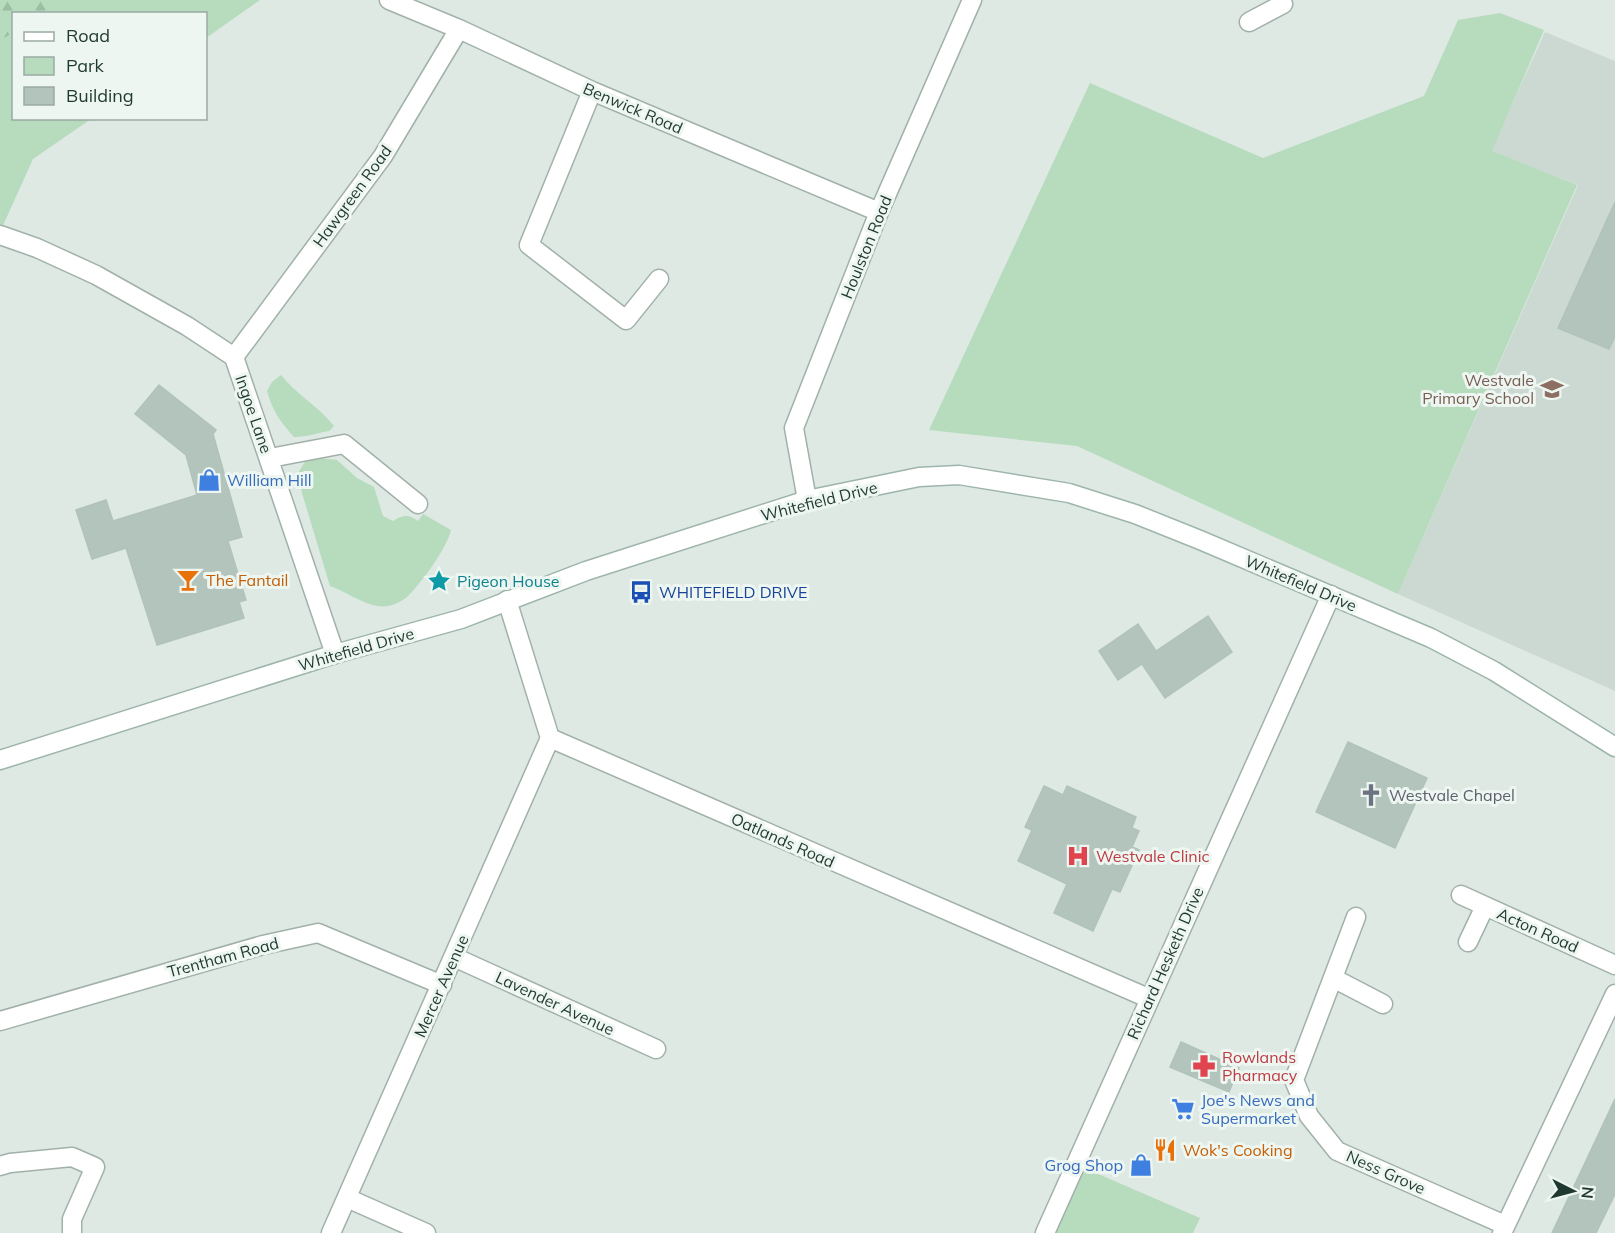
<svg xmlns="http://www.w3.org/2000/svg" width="1615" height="1233" font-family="Mulish,sans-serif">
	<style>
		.built { fill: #ccd9d2 }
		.green { fill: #b6dbbd }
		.forest { fill: url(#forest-firs) }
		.building { fill: #b3c4bc; stroke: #b0c3ba; stroke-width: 1.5 }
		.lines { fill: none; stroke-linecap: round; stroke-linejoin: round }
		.minor-casing { stroke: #a1b1aa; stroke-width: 21 }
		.secondary-casing { stroke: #9db5ab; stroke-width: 21 }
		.minor { stroke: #fff; stroke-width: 18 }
		.secondary { stroke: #fff; stroke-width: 18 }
		.labels { text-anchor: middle; stroke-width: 6; stroke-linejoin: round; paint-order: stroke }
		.street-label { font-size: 16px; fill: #1f3930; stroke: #eef6f1 }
		.education-label { font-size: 16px; fill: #785e54; stroke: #eef6f1; text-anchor: end }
		.shop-label { font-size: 16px; fill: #366cbe; stroke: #eef6f1; text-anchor: start }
		.food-label { font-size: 16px; fill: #c56008; stroke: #eef6f1; text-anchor: start }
		.culture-label { font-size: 16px; fill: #0d838f; stroke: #eef6f1; text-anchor: start }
		.transit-label { font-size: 16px; fill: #164399; stroke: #eef6f1; text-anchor: start }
		.worship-label { font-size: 16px; fill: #5b616d; stroke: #eef6f1; text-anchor: start }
		.health-label { font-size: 16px; fill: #be3a42; stroke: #eef6f1; text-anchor: start }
	</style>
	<defs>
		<pattern id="forest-firs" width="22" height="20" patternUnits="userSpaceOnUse" patternTransform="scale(1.5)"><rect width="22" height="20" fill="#b6dbbd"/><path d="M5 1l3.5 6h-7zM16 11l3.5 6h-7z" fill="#9cbda3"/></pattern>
	</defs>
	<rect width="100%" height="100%" fill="#dee9e3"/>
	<path class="built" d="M1545,32L1615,61V691L1398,594L1578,185L1491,151Z"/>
	<path class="green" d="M68,0H260L206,38V14H43Z
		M1500,13L1544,30L1492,151L1577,185L1398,594L1077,446L929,430L1090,83L1263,158L1424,96L1458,20Z
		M13,29L14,118L91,119L33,159L0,232V36Z
		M281,375C296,394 318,406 334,426L329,431C317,433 307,437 294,437C281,423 272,410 267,391L272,382Z
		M319,458L337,460L357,478L374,487L383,516L393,521C403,515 408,514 418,521L423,514L451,530C447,548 422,582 408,596C400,603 388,608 378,606C362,604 345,591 330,586L302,493L298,473L306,460Z
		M1075,1164L1200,1218L1193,1233H1045Z"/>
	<path class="forest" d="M0,0H75L50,13L14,14L13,33L0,40Z"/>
	<path class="building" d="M1615,202V336L1609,349L1558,328Z
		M159,385L216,430L213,434L242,537L228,541L246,600L239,602L244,618L157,645L126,548L92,559L76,510L106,500L113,521L197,495L186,455L135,414Z
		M1208,616L1232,652L1165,698L1142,664L1118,680L1099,651L1138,624L1156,651Z
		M1348,742L1427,778L1395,848L1316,812Z
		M1044,786L1063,795L1067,786L1136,817L1132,828L1139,831L1132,847L1139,850L1120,892L1112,889L1093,931L1054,913L1067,884L1018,861L1032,830L1025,827Z
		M1181,1042L1239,1068L1229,1092L1170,1067Z
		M1615,1099V1194L1596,1233H1552Z"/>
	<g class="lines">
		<g class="minor-casing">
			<path id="minor" d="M389,0L459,29L592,91L879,212
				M1249,22L1283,4
				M592,91L529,245L626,320L659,279
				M0,235L37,248L96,275L187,326L234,357L335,654
				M234,357L383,156L459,29
				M270,458L344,444L418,504
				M807,500L794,428L879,212L972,0
				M507,600L550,738L1148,998
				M1461,895L1615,965
				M1356,917L1294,1080L1309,1116L1337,1151L1505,1225
				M1468,942L1485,906
				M454,957L656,1049
				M1333,978L1383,1004
				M0,1021L263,945L318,933L442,985
				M0,1166L10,1163L72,1157L95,1167L72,1219V1233
				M347,1198L426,1233
				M331,1233L550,738
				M1045,1233L1331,595
				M1502,1233L1615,994"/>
		</g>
		<g class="secondary-casing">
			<path id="secondary" d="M0,760L335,654L461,619L586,571L807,500L919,477L959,475L1069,493L1135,514L1200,540L1431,638L1494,671L1615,747"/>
		</g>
		<use href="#minor" class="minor"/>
		<use href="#secondary" class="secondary"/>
	</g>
	<defs>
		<g id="school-bare" transform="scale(1.8)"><path d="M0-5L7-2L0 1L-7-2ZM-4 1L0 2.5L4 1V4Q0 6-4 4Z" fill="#8d6e63" stroke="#eef6f1" stroke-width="2.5" paint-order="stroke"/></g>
		<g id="shop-bare" transform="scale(1.8)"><path d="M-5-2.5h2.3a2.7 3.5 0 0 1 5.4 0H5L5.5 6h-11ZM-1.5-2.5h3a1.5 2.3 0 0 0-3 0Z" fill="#3f7fe0" stroke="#eef6f1" stroke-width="2.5" paint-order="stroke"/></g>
		<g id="bar-bare" transform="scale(1.8)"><path d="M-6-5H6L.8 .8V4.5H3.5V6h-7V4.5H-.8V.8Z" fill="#e8710a" stroke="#eef6f1" stroke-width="2.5" paint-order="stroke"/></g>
		<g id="sight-bare" transform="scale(1.8)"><path d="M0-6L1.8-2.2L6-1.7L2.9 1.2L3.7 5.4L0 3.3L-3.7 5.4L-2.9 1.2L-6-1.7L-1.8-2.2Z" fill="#0f9aa8" stroke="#eef6f1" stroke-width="2.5" paint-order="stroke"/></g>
		<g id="bus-bare" transform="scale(1.8)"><path d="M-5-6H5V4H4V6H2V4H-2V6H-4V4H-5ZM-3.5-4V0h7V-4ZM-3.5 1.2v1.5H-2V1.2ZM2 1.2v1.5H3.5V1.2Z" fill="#1a4fb4" stroke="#eef6f1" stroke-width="2.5" paint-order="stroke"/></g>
		<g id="church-bare" transform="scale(1.8)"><path d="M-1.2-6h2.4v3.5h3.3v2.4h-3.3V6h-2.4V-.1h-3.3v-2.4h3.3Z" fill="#6b7280" stroke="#eef6f1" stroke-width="2.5" paint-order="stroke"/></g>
		<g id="hospital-bare" transform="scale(1.8)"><path d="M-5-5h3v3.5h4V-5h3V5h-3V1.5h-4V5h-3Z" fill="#e0444e" stroke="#eef6f1" stroke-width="2.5" paint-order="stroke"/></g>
		<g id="pharmacy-bare" transform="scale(1.8)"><path d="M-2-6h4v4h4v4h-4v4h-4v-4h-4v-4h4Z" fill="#e0444e" stroke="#eef6f1" stroke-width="2.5" paint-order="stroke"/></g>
		<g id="supermarket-bare" transform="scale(1.8)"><path d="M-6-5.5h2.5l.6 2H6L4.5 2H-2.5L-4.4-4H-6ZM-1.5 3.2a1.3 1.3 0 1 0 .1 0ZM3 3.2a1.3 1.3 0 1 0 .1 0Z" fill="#3f7fe0" stroke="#eef6f1" stroke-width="2.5" paint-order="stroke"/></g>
		<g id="restaurant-bare" transform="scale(1.8)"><path d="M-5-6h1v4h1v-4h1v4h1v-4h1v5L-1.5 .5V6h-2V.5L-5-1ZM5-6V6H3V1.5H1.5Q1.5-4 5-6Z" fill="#e8710a" stroke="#eef6f1" stroke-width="2.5" paint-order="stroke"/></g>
	</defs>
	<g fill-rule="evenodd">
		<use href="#school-bare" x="1552" y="389"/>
		<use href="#shop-bare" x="209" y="480"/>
		<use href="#bar-bare" x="188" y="580"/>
		<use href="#sight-bare" x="439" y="581"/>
		<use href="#bus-bare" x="641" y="592"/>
		<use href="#church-bare" x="1371" y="795"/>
		<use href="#hospital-bare" x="1078" y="856"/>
		<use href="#pharmacy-bare" x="1204" y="1066"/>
		<use href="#supermarket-bare" x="1183" y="1109"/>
		<use href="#restaurant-bare" x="1165" y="1150"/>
		<use href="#shop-bare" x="1141" y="1165"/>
	</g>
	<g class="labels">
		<g class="street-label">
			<text transform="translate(633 108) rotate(23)" y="6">Benwick Road</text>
			<text transform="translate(352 196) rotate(-54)" y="6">Hawgreen Road</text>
			<text transform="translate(866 247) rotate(-68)" y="6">Houlston Road</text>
			<text transform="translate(254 414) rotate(71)" y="6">Ingoe Lane</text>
			<text transform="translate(819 501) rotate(-14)" y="6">Whitefield Drive</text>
			<text transform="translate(1301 583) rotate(23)" y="6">Whitefield Drive</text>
			<text transform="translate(356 649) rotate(-16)" y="6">Whitefield Drive</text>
			<text transform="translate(783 840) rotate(24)" y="6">Oatlands Road</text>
			<text transform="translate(1538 930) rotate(24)" y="6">Acton Road</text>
			<text transform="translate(223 957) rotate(-15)" y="6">Trentham Road</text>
			<text transform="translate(1165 963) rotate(-66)" y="6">Richard Hesketh Drive</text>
			<text transform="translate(441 986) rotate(-66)" y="6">Mercer Avenue</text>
			<text transform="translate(555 1003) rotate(25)" y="6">Lavender Avenue</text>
			<text transform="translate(1386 1172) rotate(24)" y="6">Ness Grove</text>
		</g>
		<g class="education-label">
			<text x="1534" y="386">Westvale<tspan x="1534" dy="18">Primary School</tspan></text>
		</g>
		<g class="shop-label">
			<text x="227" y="486">William Hill</text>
			<text x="1201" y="1106">Joe's News and<tspan x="1201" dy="18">Supermarket</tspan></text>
			<text x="1123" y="1171" text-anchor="end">Grog Shop</text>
		</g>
		<g class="food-label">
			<text x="206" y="586">The Fantail</text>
			<text x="1183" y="1156">Wok's Cooking</text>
		</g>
		<g class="culture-label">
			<text x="457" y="587">Pigeon House</text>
		</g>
		<g class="transit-label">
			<text x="659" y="598">WHITEFIELD DRIVE</text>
		</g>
		<g class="worship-label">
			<text x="1389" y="801">Westvale Chapel</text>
		</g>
		<g class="health-label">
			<text x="1096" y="862">Westvale Clinic</text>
			<text x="1222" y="1063">Rowlands<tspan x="1222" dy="18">Pharmacy</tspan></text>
		</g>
	</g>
	<rect x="12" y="12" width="195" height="108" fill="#eef6f1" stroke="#9baaa4" stroke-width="1.5"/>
	<rect x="24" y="32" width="30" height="9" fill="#ffffff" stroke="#9baaa4" stroke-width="1.5"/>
	<text x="66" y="42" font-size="18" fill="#1f3930">Road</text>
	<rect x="24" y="57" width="30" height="18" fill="#b6dbbd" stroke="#9baaa4" stroke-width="1.5"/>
	<text x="66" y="72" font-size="18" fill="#1f3930">Park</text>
	<rect x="24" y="87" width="30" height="18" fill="#b3c4bc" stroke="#9baaa4" stroke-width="1.5"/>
	<text x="66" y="102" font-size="18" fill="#1f3930">Building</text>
	<g transform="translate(1573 1191) rotate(96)" stroke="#eef6f1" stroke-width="4.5" paint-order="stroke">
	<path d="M0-4.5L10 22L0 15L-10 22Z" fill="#1f3930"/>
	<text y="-9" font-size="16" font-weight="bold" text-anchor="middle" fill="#1f3930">N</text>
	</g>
</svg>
